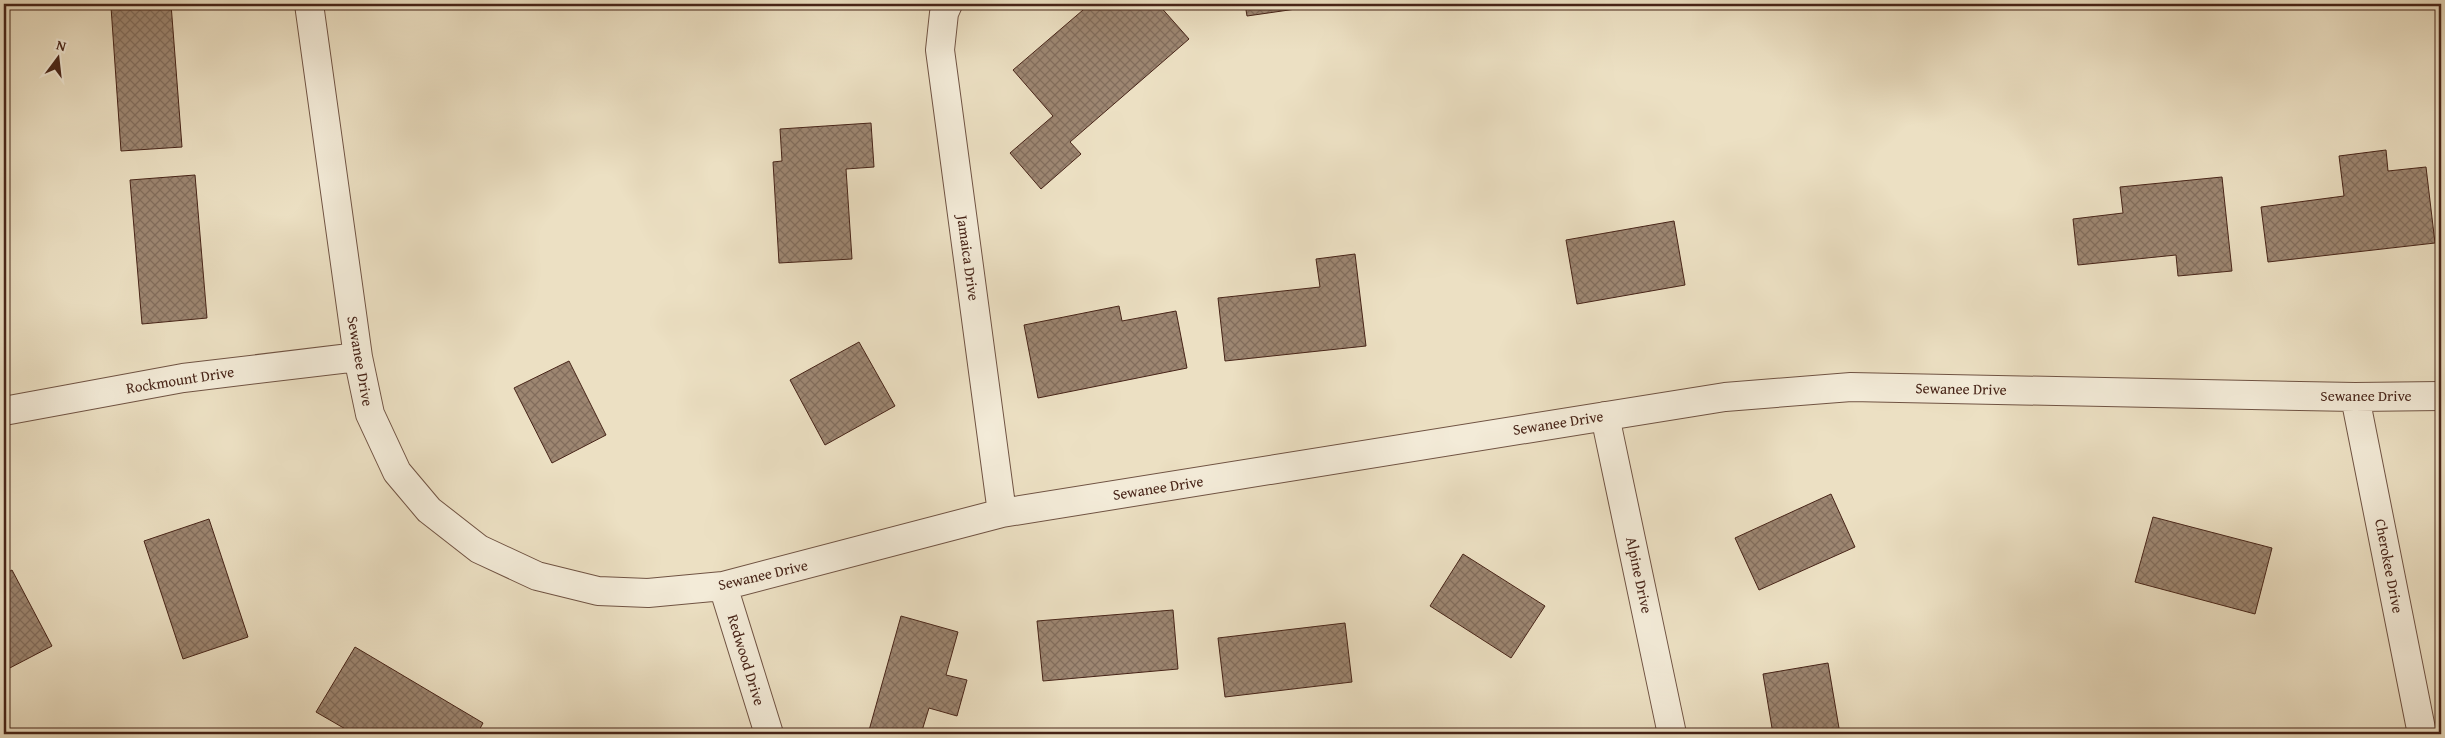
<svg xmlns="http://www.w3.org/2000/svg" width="2445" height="738" font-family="'Gentium Book Plus',serif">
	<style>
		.building { fill: url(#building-cross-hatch); stroke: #472418 }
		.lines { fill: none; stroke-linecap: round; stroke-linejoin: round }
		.street-casing { stroke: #705343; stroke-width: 30 }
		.street { stroke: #f3ebd8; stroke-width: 28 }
		.labels { text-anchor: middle; stroke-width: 4; stroke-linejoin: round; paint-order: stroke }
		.street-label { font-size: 15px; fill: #472418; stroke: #f3ebd8 }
	</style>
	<defs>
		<pattern id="building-cross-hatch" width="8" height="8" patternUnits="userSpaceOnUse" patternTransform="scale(1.25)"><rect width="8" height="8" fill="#9d8671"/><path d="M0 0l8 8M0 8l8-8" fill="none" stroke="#826d5c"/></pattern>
	</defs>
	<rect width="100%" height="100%" fill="#ece0c3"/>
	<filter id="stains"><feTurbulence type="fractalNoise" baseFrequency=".004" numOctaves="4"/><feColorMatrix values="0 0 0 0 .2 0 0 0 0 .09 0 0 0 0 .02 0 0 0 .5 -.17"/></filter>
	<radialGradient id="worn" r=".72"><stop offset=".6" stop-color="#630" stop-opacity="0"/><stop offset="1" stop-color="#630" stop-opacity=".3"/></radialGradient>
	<path class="building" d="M171,4L182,147L121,151L111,7Z
		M1090,4H1158L1189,39L1070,142L1081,154L1041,189L1010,153L1053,116L1013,70Z
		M1245,4H1331L1247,16Z
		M871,123L874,167L846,169L852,259L779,263L773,162L782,161L780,129Z
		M2386,150L2388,171L2426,167L2435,243L2268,262L2261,207L2344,196L2339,156Z
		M195,175L207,318L142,324L130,180Z
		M2222,177L2232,271L2178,276L2176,255L2078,265L2073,219L2123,213L2120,187Z
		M1674,221L1685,285L1577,304L1566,240Z
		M1355,254L1366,346L1225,361L1218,298L1320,287L1316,259Z
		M1119,306L1122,321L1176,311L1187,368L1038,398L1024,325Z
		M859,342L895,406L825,445L790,380Z
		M569,361L606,435L552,463L514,388Z
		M1831,494L1855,547L1759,590L1735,538Z
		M2153,517L2272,548L2255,614L2135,582Z
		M209,519L248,637L183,659L144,541Z
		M1463,554L1545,606L1511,658L1430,606Z
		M12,570L52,646L4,671V574Z
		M1173,610L1178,669L1043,681L1037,621Z
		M901,616L958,632L946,675L967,680L957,716L929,708L921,734H868Z
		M1345,623L1352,682L1225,697L1218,638Z
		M355,647L483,723L477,734H354L316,712Z
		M1828,663L1840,734H1773L1763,674Z"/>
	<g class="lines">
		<g class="street-casing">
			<path id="street" d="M309,4L358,357L370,414L397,472L429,510L479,549L537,576L598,591L648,593L723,586L1002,513L1725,397L1851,387L2355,397L2441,396
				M948,4L944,13L940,50L1002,513
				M2355,397L2422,734
				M4,411L183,378L358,357
				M1605,416L1672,734
				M723,586L769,734"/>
		</g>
		<use href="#street" class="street"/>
	</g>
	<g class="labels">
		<g class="street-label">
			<text transform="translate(968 258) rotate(82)" y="5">Jamaica Drive</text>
			<text transform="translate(360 361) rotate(80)" y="5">Sewanee Drive</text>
			<text transform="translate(180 380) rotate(-9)" y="5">Rockmount Drive</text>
			<text transform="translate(1961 389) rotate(1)" y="5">Sewanee Drive</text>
			<text x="2366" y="401">Sewanee Drive</text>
			<text transform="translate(1558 423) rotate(-9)" y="5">Sewanee Drive</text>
			<text transform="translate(1158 488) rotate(-9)" y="5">Sewanee Drive</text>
			<text transform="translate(2389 566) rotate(79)" y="5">Cherokee Drive</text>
			<text transform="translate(763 575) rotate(-13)" y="5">Sewanee Drive</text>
			<text transform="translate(1639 575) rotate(78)" y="5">Alpine Drive</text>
			<text transform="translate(746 660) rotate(73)" y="5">Redwood Drive</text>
		</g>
	</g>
	<rect width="2445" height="738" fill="none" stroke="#ece0c3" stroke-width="20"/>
	<rect x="5" y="5" width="2435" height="728" fill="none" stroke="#472418" stroke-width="2.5"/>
	<rect x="10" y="10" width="2425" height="718" fill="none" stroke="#472418"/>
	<g transform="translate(58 58) rotate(15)" stroke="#f3ebd8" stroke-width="4" paint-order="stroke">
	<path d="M0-4L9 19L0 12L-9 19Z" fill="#472418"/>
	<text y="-8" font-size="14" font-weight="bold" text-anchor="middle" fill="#472418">N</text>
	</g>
	<rect width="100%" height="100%" filter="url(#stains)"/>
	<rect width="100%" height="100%" fill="url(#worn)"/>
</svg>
